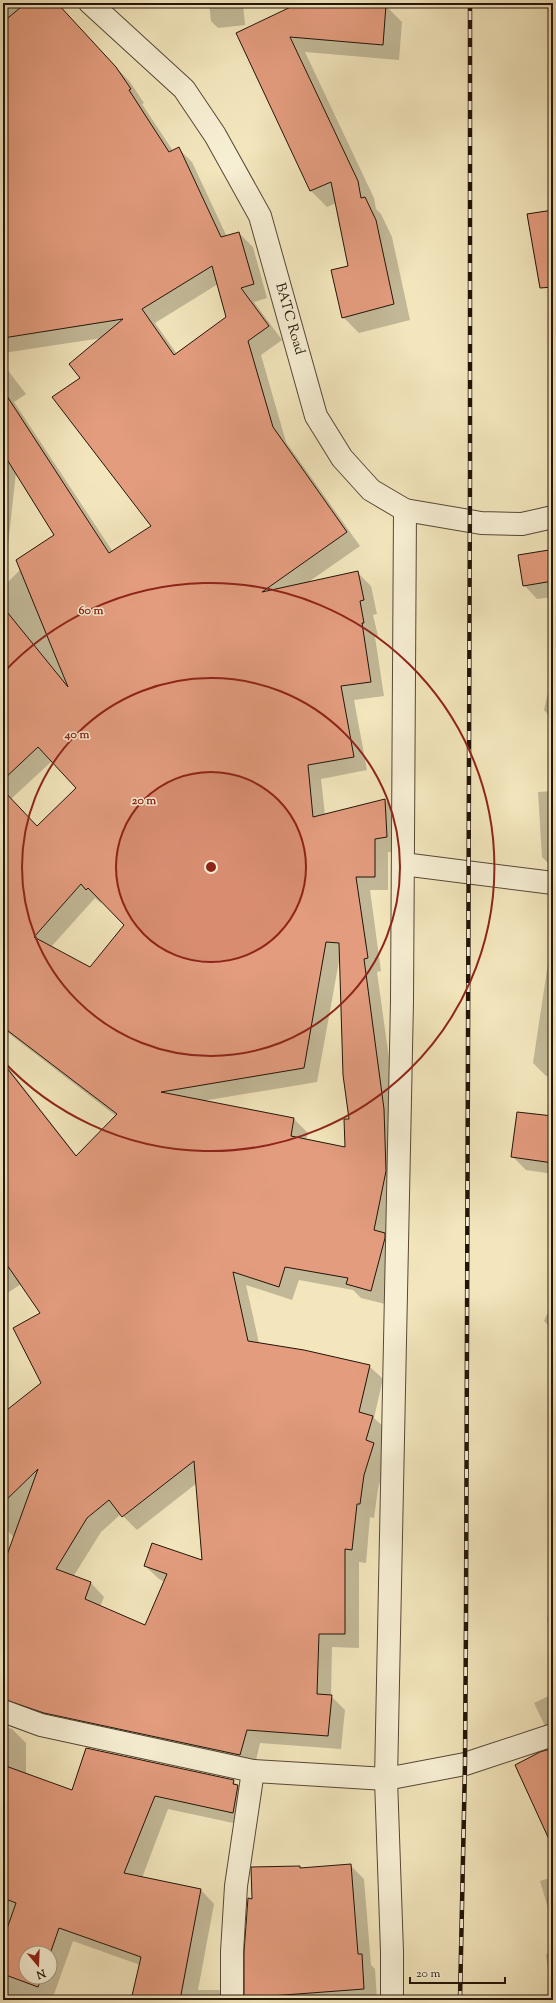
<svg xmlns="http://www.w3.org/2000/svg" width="556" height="2003" font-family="'Sorts Mill Goudy',serif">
  <rect width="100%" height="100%" fill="#f3e6bd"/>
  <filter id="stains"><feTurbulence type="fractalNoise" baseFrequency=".005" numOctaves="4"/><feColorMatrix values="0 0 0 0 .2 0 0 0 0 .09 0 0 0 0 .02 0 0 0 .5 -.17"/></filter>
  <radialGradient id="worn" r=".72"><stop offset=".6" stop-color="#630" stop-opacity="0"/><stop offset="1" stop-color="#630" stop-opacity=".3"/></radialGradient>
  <g fill="#0003" fill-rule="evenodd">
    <path d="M3,3H55L130,82L144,103L142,104L173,151L179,149L192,162L227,237L239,233L253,247L267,298L254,302L282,340L261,355L286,442L360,546L307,583L357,572L371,586L377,614L373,615L378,636L375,637L384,696L354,700L367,770L321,779L325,815L385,800L398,814L401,851L388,852V890H370L381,971L377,972L398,1123L385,1304L361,1298L353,1290L299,1280L292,1300L246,1285L259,1343L369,1366L383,1379L374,1418L387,1430L381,1451L387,1457L378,1489L374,1518L370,1517L366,1563L359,1562V1648L332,1647L331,1696L345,1710L341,1749L260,1743L254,1769L5,1721L4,1726L12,1729L26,1743V1774L73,1791L233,1781L247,1794V1826L168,1809L142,1878L201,1890L214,1904L198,1990H219L229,2000H132L140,1965L73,1941L52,2000H3V1548L34,1558L3,1526V1414L42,1383V1313L21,1284L3,1296V1061L77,1156L116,1116L3,1029V587L55,535L16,472L6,564L3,563V364L26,394L14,402L113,552L152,526L82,378L102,338L3,353ZM218,284L227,317L177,354L155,323ZM52,761L77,789L37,827L11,799ZM95,898L101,903L102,902L125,925L91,968L51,947ZM340,956L350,1120L346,1148L306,1140L308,1133L294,1119L202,1101L317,1082ZM197,1483L204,1562L145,1566L159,1579L165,1582L146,1627L100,1607L104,1597L91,1583L73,1577L101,1532L121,1514L137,1530ZM26,1953H50V1977H26Z"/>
    <path d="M209,3H243L245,25L218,28L211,21Z"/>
    <path d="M302,3H348L386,6L402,22L399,60L305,52L374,198L376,209L381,214L392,237L410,320L359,333L343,317L349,267L336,203L327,207L311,191L237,34Z"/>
    <path d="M553,551V597L537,599L524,585L519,556Z"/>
    <path d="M552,674H553V720L544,710Z"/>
    <path d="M553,791V868L542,857L538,792Z"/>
    <path d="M553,930V1077L546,1076L533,1063Z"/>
    <path d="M553,1117V1174L526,1170L512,1156Z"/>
    <path d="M553,1301V1330L544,1321Z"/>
    <path d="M553,1534V1658L547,1617H551Z"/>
    <path d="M553,1694V1733L544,1724L534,1703Z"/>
    <path d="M553,1854V1866L550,1855Z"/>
    <path d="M350,1865L364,1879L371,1965L375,1969L377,2000H245L246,1952L253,1901L300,1867L302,1869Z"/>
    <path d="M553,1877V1925L540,1881Z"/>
    <path d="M553,1953V1981L549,1978L546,1954Z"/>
  </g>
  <g fill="#e39c7e" stroke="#221409" fill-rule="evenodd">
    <path d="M26,3H57L116,67L131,89L129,90L169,152L179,147L221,237L239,232L254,284L241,288L269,326L248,341L273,427L347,532L262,592L358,571L364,600L360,601L364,623H362L371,682L341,686L354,757L308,765L313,817L385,799L387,837L375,839V877H356L368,958L364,959L384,1109L386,1171L374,1230L385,1233V1238L371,1291L346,1284L348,1278L285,1267L279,1287L233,1272L248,1341L304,1350L370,1365L359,1412L373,1416L366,1440L374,1443L364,1475L360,1504H357L352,1550L345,1549V1634H319L317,1694L332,1695L328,1736L247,1730L240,1755L44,1713L3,1699V1566L38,1469L3,1503V1413L41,1383L13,1328L40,1313L3,1259V1063L76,1156L117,1114L3,1027V790L37,826L76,788L38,747L3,780V607L68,687L16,560L54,535L3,453V390L109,553L151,526L52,397L80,378L69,364L123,319L3,338V22ZM212,266L226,317L174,355L142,309ZM81,884L86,890L88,888L124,925L90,967L34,937ZM326,942L339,943L343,1075L349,1119H344L345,1147L291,1136L294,1118L161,1092L304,1068ZM194,1461L202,1560L152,1543L144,1566L167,1574L145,1625L85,1599L91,1582L56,1569L87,1518L109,1500L122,1517Z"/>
    <path d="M299,3H360L386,5L383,45L290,37L358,181L361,198L365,197L376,220L394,304L342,318L331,270L348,266L331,182L310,191L236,33Z"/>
    <path d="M553,210V287L540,288L527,214Z"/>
    <path d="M549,550L553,581L523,586L518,555Z"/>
    <path d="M517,1112L553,1116V1163L511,1157Z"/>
    <path d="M86,1748L234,1780L233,1784L238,1785L233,1813L155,1796L124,1873L201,1889L180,2000H131L141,1957L59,1928L50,1954L26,1953V1977H42L38,1987L3,1974V1940L16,1903L3,1898V1765L72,1790Z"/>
    <path d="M553,1748V1848L515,1765L540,1752Z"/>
    <path d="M351,1864L358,1954H362L364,1989L244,1998V1952L248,1898L252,1899L251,1867L300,1866V1868Z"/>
  </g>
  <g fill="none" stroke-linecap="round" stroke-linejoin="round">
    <defs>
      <g id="minor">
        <path d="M403,864L553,883"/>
        <path d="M3,1711L41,1725L253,1771L386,1779L465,1764L553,1735"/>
        <path d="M232,2000V1952L236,1886L253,1771"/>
        <path d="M392,2000V1952L386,1779L402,1001L405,510"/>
      </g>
      <path id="tertiary" d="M90,3L184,89L215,135L260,216L316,416L342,458L371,490L405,510L481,523L522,524L553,517"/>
    </defs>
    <use href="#minor" stroke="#564836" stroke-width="24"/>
    <use href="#tertiary" stroke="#564836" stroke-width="24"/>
    <use href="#minor" stroke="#f7efd4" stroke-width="22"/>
    <use href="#tertiary" stroke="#f7efd4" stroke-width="22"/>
    <defs>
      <path id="rail" d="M460,2000L465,1764L466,1619L470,472V3"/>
    </defs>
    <use href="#rail" stroke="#221409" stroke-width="4.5"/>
    <use href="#rail" stroke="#f7efd4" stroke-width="3" stroke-dasharray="9" stroke-linecap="butt"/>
  </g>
  <circle cx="211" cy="867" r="95" fill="#8f2418" fill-opacity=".12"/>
  <g fill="none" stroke="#8f2418" stroke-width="2">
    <circle cx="211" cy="867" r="95"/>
    <circle cx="211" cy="867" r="189"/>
    <path d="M3 673A284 284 0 1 1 3 1061"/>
  </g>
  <g text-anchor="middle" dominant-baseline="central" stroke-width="3" stroke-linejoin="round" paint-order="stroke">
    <g font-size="14" fill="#221409" stroke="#f7efd4">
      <text transform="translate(289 319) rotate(74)">BATC Road</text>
    </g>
  </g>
  <circle cx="211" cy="867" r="6" fill="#8f2418" stroke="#f7efd4" stroke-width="2"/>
  <g font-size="12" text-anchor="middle" font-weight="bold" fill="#8f2418" stroke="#f7efd4" stroke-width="3" stroke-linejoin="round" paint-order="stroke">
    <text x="91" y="614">60 m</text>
    <text x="77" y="738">40 m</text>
    <text x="144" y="804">20 m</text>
  </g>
  <rect width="556" height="2003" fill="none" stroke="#f3e6bd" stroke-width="16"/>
  <rect x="4" y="4" width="548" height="1995" fill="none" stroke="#221409" stroke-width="2"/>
  <rect x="8" y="8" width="540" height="1987" fill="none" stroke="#221409"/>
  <g transform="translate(38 1965) rotate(161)"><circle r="19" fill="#f7efd4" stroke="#a29783"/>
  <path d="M0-3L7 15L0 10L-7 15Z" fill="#8f2418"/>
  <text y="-6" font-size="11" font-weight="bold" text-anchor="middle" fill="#221409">N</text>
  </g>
  <path d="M410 1977v6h95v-6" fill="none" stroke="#221409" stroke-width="2"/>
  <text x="416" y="1977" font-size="12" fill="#221409" stroke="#f7efd4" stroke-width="3" paint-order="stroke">20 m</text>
  <rect width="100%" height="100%" filter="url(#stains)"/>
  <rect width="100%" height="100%" fill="url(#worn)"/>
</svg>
